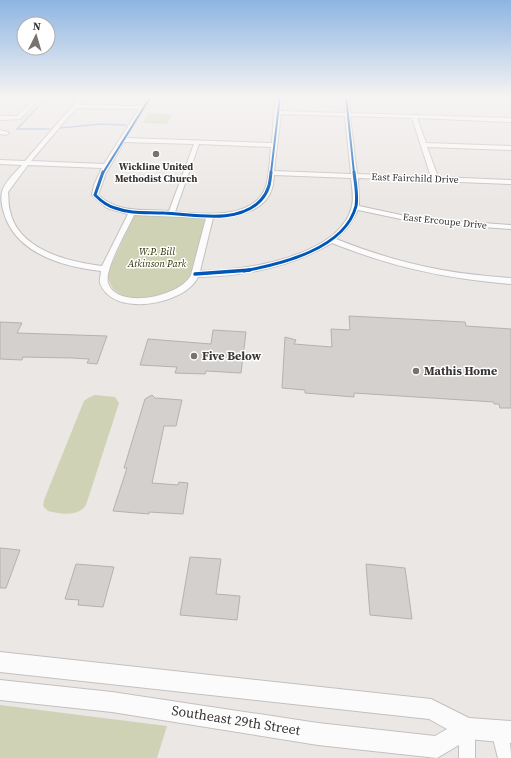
<svg xmlns="http://www.w3.org/2000/svg" width="511" height="758" font-family="'Source Serif 4',serif">
  <rect width="100%" height="100%" fill="#ebe7e5"/>
  <g fill="#cfd2b5">
    <path d="M148,113L172,114L167,124L143,123Z"/>
    <path d="M135,214L206,219C201,236 197,269 185,282C167,301 107,309 108,272Z"/>
    <path d="M95,395L115,397L119,403L86,505C78,517 60,514 48,511L43,506L44,500L84,401L88,398Z"/>
    <path d="M0,705L167,726L157,758H0Z"/>
  </g>
  <g fill="none" stroke-linecap="round" stroke-linejoin="round">
    <g stroke="#a4b7da" stroke-width="1.5">
      <path d="M48,96L17,129H49"/>
      <path d="M60,128L101,124L126,125"/>
    </g>
  </g>
  <g fill="#d3d0ce" stroke="#b4b2b0">
    <path d="M349,316L465,322L466,326L511,329V408H500L499,404H494V402L354,393V397L305,393V390L282,388L285,337L296,340L294,344L332,347L331,329L350,330Z"/>
    <path d="M0,322L22,323L17,333L107,336L97,364L87,363L89,359L72,358L23,357L22,360L0,359Z"/>
    <path d="M213,330L246,332L241,373L206,371L205,374L175,373L177,367L140,365L148,339L211,344Z"/>
    <path d="M152,395L155,398L182,400L176,426H164L152,483L178,485L179,482L188,483L183,514L149,512V514L113,511L127,468H124L145,399Z"/>
    <path d="M0,548L20,550L6,588H0Z"/>
    <path d="M190,557L221,559L216,594L240,596L237,620L180,615Z"/>
    <path d="M76,564L114,567L103,607L78,605L79,600L65,599Z"/>
    <path d="M366,564L405,568L412,619L370,615Z"/>
  </g>
  <g fill="none" stroke-linecap="round" stroke-linejoin="round">
    <defs>
      <g id="minor">
        <path d="M38,96H42L20,119L0,120V116H17Z"/>
        <path d="M81,96H85L79,105L142,106L149,96H153L126,138L272,143L274,112L278,96H282L281,111L345,113L344,96H348L350,113L511,118V122L417,118L426,143L511,146V150L427,147L438,177L511,180V184L358,178L359,206L415,218L511,225V229L415,222L358,210L348,227L336,239C396,263 447,274 511,278V284C447,279 392,267 332,243C291,267 246,276 198,277C185,305 112,318 100,283C99,280 101,275 101,271C65,267 21,255 6,219C3,211 0,200 2,192C4,182 16,172 22,165L0,164V160L25,161ZM76,108L139,109L104,164L31,161ZM281,114L345,116L351,174L274,171ZM350,116L412,118L431,177L357,174ZM124,142L194,144L169,211C143,209 119,214 98,195L106,173ZM199,144L271,147C270,157 269,181 265,189C252,220 202,214 175,212ZM28,165L102,168L94,185L92,195L107,208L128,214L102,266C69,262 18,250 10,211C8,205 9,198 8,192ZM274,175L351,178C352,187 354,197 352,206C340,257 244,271 200,271L213,218C234,217 266,212 272,188C274,184 273,179 274,175ZM134,215L206,218L191,275C180,297 117,310 108,283C104,269 128,229 134,215Z"/>
        <path d="M490,96H511V97H492Z"/>
        <path d="M0,130L8,132L9,133L6,135L0,134Z"/>
        <path d="M467,720L473,722L475,728V758H459V728L461,722Z"/>
        <path d="M499,723L505,725C509,736 511,746 511,758H498L491,731L493,725Z"/>
      </g>
      <path id="major" d="M0,652L431,699L469,718L511,721V743L469,739L437,758L318,745L112,712L0,700V680L112,692L318,723L435,736L447,729L429,719L0,672Z"/>
    </defs>
    <use href="#minor" stroke="#c3c0bf" stroke-width="2"/>
    <use href="#major" stroke="#c3c0bf" stroke-width="2"/>
    <use href="#minor" fill="#fcfbfb" fill-rule="evenodd"/>
    <use href="#major" fill="#fcfbfb" fill-rule="evenodd"/>
    <defs>
      <g id="cycleway-far2">
        <path d="M346,96L354,173"/>
        <path d="M103,173L151,96"/>
        <path d="M271,173L280,96"/>
      </g>
      <g id="cycleway-far1">
        <path d="M103,172L95,195C101,201 107,206 115,208C131,214 147,212 164,213C193,214 238,225 261,200C269,191 270,183 271,172"/>
        <path d="M244,271C281,264 345,249 356,206C358,195 355,182 354,172"/>
      </g>
      <path id="cycleway" d="M195,274L250,270"/>
    </defs>
    <use href="#cycleway-far2" stroke="#fff" stroke-width="3.5"/>
    <use href="#cycleway-far1" stroke="#fff" stroke-width="5"/>
    <use href="#cycleway" stroke="#fff" stroke-width="6"/>
    <use href="#cycleway-far2" stroke="#0057b8" stroke-width="2"/>
    <use href="#cycleway-far1" stroke="#0057b8" stroke-width="3"/>
    <use href="#cycleway" stroke="#0057b8" stroke-width="3.5"/>
  </g>
  <linearGradient id="sky" x2="0" y2="1"><stop stop-color="#8db5e2"/><stop offset="0.48" stop-color="#f6f4f3"/><stop offset="1" stop-color="#f6f4f3" stop-opacity="0"/></linearGradient>
  <rect width="511" height="202" fill="url(#sky)"/>
  <g fill="#767371" stroke="#fff" stroke-width="1.5">
    <circle cx="156" cy="154" r="4"/>
    <circle cx="194" cy="356" r="4"/>
    <circle cx="416" cy="371" r="4"/>
  </g>
  <g text-anchor="middle" dominant-baseline="central" stroke-width="3" stroke-linejoin="round" paint-order="stroke">
    <g font-size="10" font-weight="bold" fill="#373432" stroke="#fff">
      <text x="156" y="166">Wickline United<tspan x="156" dy="12">Methodist Church</tspan></text>
    </g>
    <g font-size="10" fill="#373432" stroke="#fff">
      <text transform="translate(415 178) rotate(2)">East Fairchild Drive</text>
      <text transform="translate(445 221) rotate(6)">East Ercoupe Drive</text>
    </g>
    <g font-size="10" font-style="italic" fill="#2d3200" stroke="#fff">
      <text x="157" y="251">W.P. Bill<tspan x="157" dy="12">Atkinson Park</tspan></text>
    </g>
    <g font-size="12" font-weight="bold" fill="#373432" stroke="#fff" text-anchor="start">
      <text x="202" y="356">Five Below</text>
      <text x="424" y="371">Mathis Home</text>
    </g>
    <g font-size="14" fill="#373432" stroke="#fff">
      <text transform="translate(236 720) rotate(9)">Southeast 29th Street</text>
    </g>
  </g>
  <g transform="translate(36 36) rotate(5)"><circle r="19" fill="#ffffff" stroke="#afaead"/>
  <path d="M0-3L7 15L0 10L-7 15Z" fill="#767371"/>
  <text y="-6" font-size="11" font-weight="bold" text-anchor="middle" fill="#373432">N</text>
  </g>
</svg>
